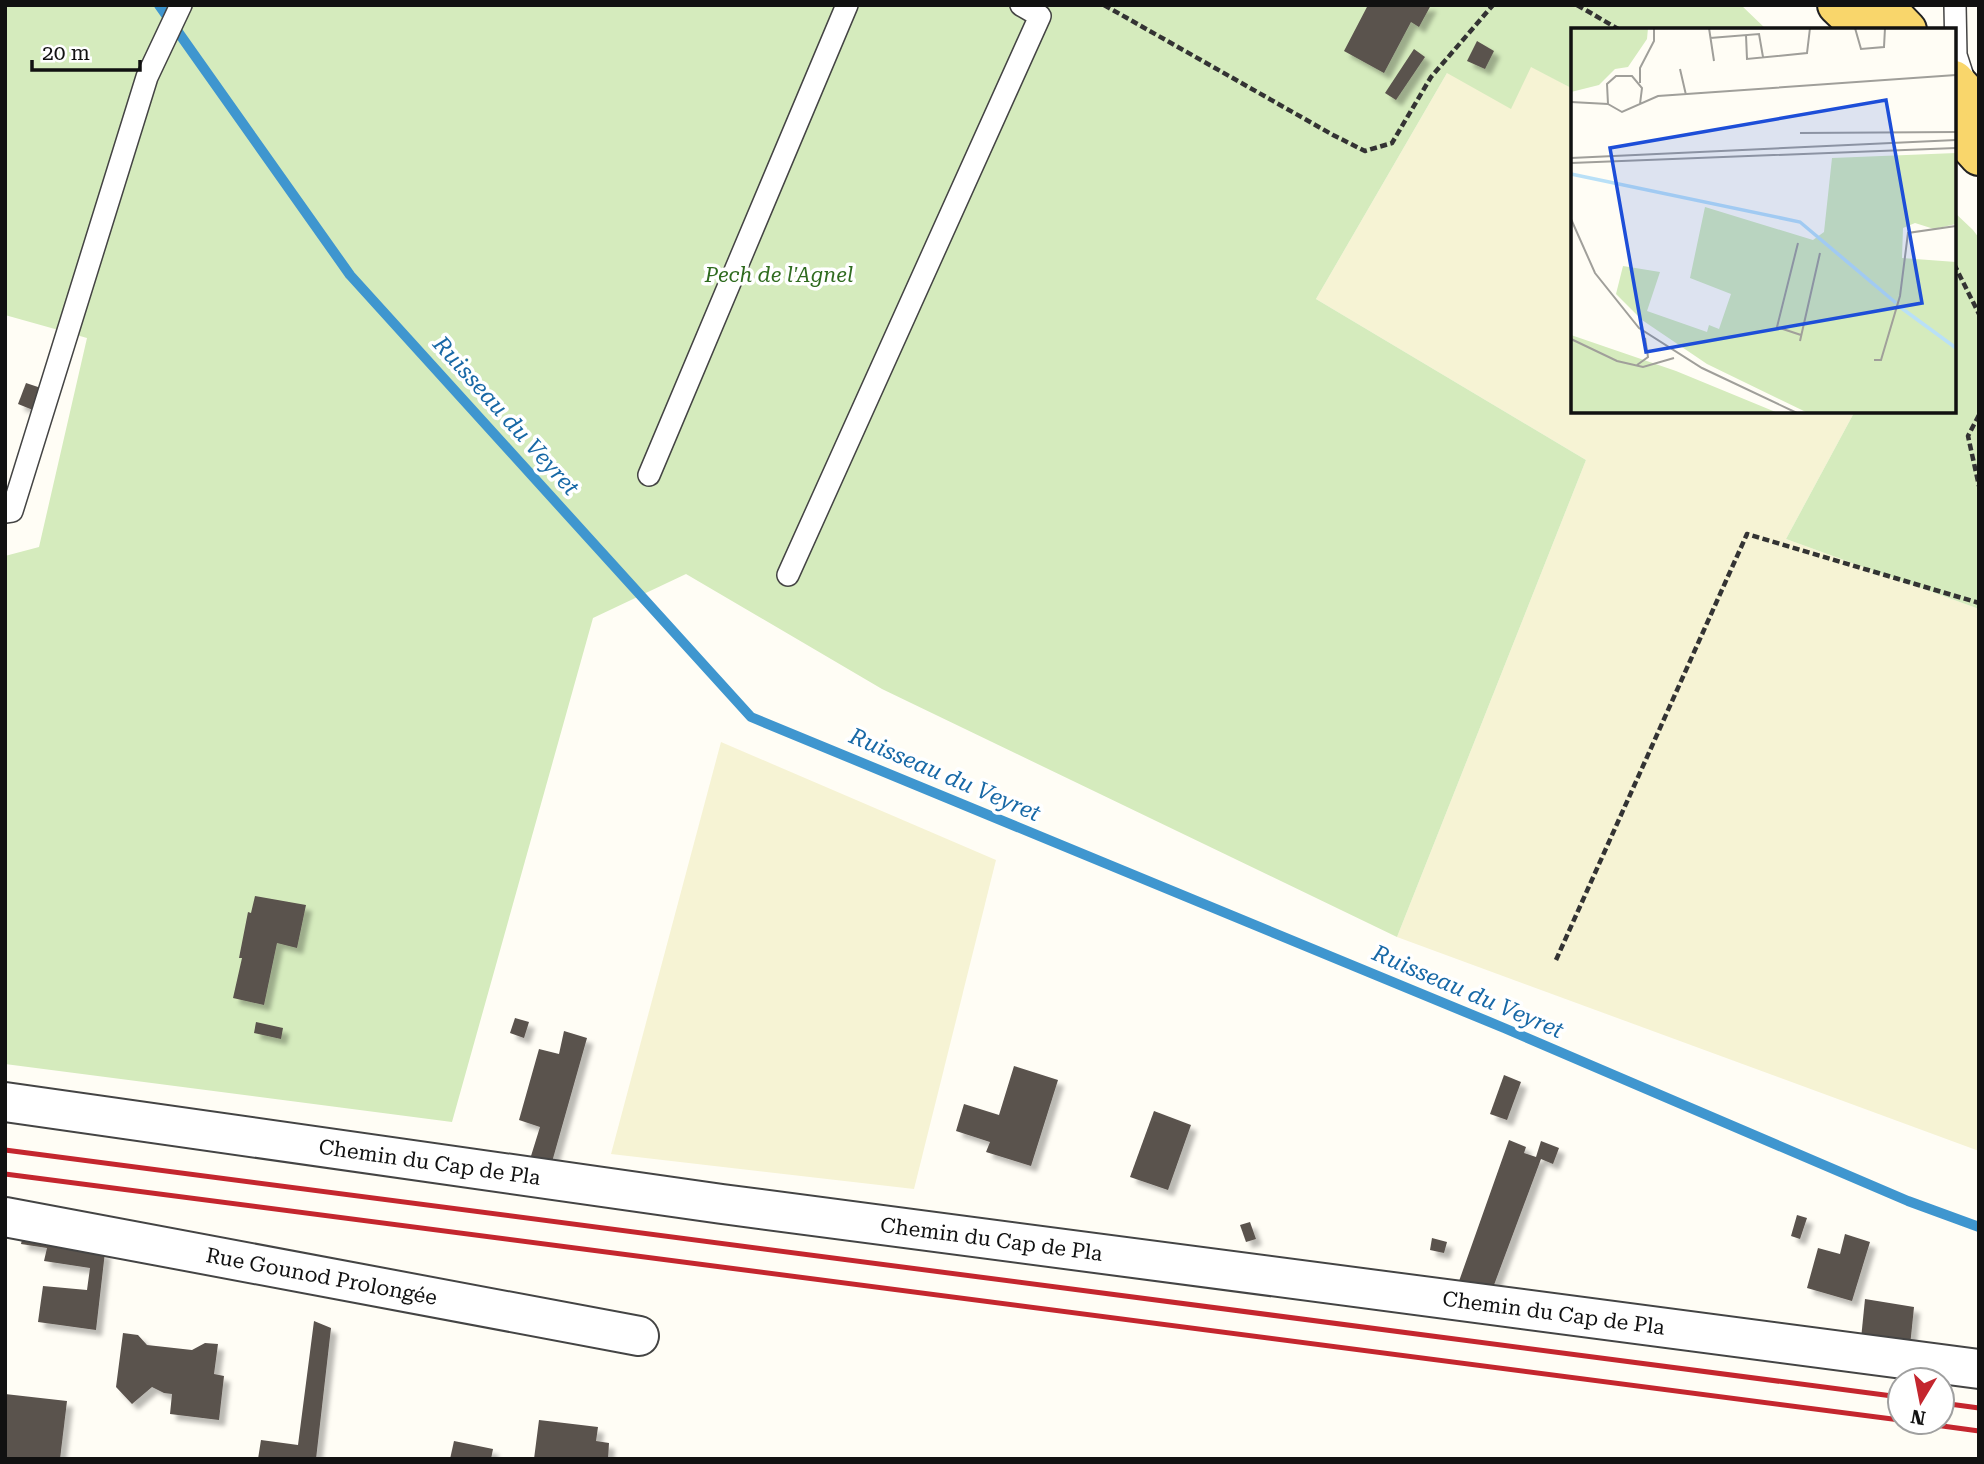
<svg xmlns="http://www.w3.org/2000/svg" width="1984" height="1464" font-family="'Roboto Serif',serif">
  <defs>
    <filter id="shadow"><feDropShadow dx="6" dy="6" stdDeviation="2" flood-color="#0004"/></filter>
  </defs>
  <rect width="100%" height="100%" fill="#fffdf5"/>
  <g fill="#f6f3d4">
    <path d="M1531,66L1573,89V411H1855L1786,539L1979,609V1151L1397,937L1586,460L1316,299L1447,73Z"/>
    <path d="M721,742L996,860L914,1189L611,1154Z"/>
  </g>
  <g fill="#d5ebbd">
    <path d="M5,5H1741L1767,30H1573V89L1531,67L1511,109L1447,73L1316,299L1586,460L1397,937L882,689L686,574L593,618L452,1122L5,1064V556L39,547L87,338L5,315Z"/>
    <path d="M1954,212L1973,230L1979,238V609L1786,539L1855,411H1954Z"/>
  </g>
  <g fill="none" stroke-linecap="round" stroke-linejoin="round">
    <path stroke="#3f96cf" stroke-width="10" d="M159,5L350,275L751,717L1504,1028L1908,1201L1979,1227"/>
  </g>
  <g fill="#5a524d" filter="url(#shadow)">
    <path d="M1368,5H1431L1419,27L1411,22L1384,73L1344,51Z"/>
    <path d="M1477,41L1494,51L1485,69L1467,61Z"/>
    <path d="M1414,49L1425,57L1396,100L1385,93Z"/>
    <path d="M26,383L41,388L33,410L18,404Z"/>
    <path d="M255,896L306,905L297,948L277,943L264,1005L233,998L242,958H239L248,912L251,913Z"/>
    <path d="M515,1018L529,1022L524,1038L510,1033Z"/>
    <path d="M256,1022L283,1028L281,1039L254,1033Z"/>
    <path d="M564,1031L587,1038L552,1162L531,1156L540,1127L519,1120L539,1049L559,1054Z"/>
    <path d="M1014,1066L1058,1080L1031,1166L986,1152L990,1142L956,1131L964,1104L999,1115Z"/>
    <path d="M1504,1075L1521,1082L1507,1120L1490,1114Z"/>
    <path d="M1154,1111L1191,1125L1168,1190L1130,1177Z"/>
    <path d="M1509,1140L1526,1147L1524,1153L1536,1157L1541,1141L1559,1148L1553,1164L1541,1159L1491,1293L1458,1284Z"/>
    <path d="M1797,1215L1807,1218L1800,1239L1791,1236Z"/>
    <path d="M1250,1222L1256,1239L1246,1242L1240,1225Z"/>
    <path d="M1845,1234L1870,1242L1852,1301L1807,1288L1818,1248L1840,1254Z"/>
    <path d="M23,1235L105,1252L96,1330L38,1322L43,1286L87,1290L90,1268L44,1261L47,1248L21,1244Z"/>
    <path d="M1432,1238L1447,1242L1444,1253L1430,1250Z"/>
    <path d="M1865,1299L1914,1307L1910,1346L1861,1339Z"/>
    <path d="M314,1321L331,1328L316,1459H258L261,1440L298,1445Z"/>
    <path d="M123,1333L138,1335L147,1345L192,1350L205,1343L218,1344L214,1374L224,1376L219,1420L170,1414L172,1394L164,1393L152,1387L132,1404L116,1387Z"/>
    <path d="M5,1394L67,1401L60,1459H5Z"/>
    <path d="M539,1420L598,1427L596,1441L609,1443L608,1459H534Z"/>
    <path d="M454,1441L493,1449L491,1459H450Z"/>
  </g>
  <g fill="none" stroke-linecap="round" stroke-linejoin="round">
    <defs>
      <g id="service">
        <path d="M1955,5L1956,55L1967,89"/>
        <path d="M649,475L847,5"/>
        <path d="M5,512L12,511L147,77L181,5"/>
        <path d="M788,575L1040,16L1021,5"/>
      </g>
      <g id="minor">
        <path id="s1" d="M5,1102L722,1204L1979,1369"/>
        <path id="s2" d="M5,1217L639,1336"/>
      </g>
      <g id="primary">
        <path d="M1837,5L1863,30"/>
        <path d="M1883,5L1907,30"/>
        <path d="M1954,80L1979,107"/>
        <path d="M1954,128L1979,156"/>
      </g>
    </defs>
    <use href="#service" stroke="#444" stroke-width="24"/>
    <use href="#minor" stroke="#444" stroke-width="42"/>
    <use href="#primary" stroke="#222" stroke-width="42"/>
    <g stroke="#333" stroke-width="4.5" stroke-dasharray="7 3.5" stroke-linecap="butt">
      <path d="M1104,5L1333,135L1365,151L1392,143L1431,77L1493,5"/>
      <path d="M1577,5L1620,30"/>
      <path d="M1954,264L1979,314"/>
      <path d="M1979,415L1968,436L1979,486"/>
      <path d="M1556,960L1747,534L1979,603"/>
    </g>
    <use href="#service" stroke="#fff" stroke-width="21"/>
    <use href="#minor" stroke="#fff" stroke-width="38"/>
    <use href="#primary" stroke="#f9d66b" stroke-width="38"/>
    <g stroke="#c4262e" stroke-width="5">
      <path d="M5,1150L1900,1397"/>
      <path d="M5,1174L1900,1420"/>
      <path d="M1942,1403L1979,1408"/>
      <path d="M1913,1422L1979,1431"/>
    </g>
  </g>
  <g text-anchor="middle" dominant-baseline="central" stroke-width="7" stroke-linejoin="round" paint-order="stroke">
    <g font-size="21" font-style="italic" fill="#2f6b1f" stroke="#fff">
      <text x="779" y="275">Pech de l'Agnel</text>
    </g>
    <g font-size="21" fill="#111" stroke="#fff">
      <text stroke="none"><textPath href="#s1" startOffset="429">Chemin du Cap de Pla</textPath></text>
      <text stroke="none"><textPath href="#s1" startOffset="996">Chemin du Cap de Pla</textPath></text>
      <text stroke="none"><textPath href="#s2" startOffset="322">Rue Gounod Prolongée</textPath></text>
      <text stroke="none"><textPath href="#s1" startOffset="1563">Chemin du Cap de Pla</textPath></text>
    </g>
    <g font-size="23" font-style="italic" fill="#1768a6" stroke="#fff">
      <text transform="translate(506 416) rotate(48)">Ruisseau du Veyret</text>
      <text transform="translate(945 775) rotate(23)">Ruisseau du Veyret</text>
      <text transform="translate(1468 992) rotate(23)">Ruisseau du Veyret</text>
    </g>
  </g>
  <g transform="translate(1571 28)">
    <rect width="385" height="385" fill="#fffdf5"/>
    <path d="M0,0H77L76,11L57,39L44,41L28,57L0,64ZM385,125V196L363,201L344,195L332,200L331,230L385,234V385H237L136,336L71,292L45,266L52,238L89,244L76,283L136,304L138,297L148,301L160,266L119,250L134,179L242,212L253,204L261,130ZM0,307L105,343L207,385H0Z" fill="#d5ebbd"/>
    <path fill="none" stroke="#b9e0f7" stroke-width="3.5" d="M0,146L229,194L325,275M329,279L385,320"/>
    <path fill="none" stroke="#a09f9a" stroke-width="2" d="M138,0L143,33M284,0L290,21L313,19L314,0M175,7L176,31L236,25L239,0M139,10L188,6L192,29M109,41L115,67M69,55V40L83,13V0M0,74L37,76M69,76L71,60L61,48H45L36,56L37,76L51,84L87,68L385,47M229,105L385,104M0,130L385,112M0,135L385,120M0,191L24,245L68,300L131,340L226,385M227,215L206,299L230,307M0,311L46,333L72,339L103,330M229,313L249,225M303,332H310L329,268L337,205L385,198M66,337L77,329L74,310"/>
    <path fill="#1d4ed8" fill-opacity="0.15" stroke="#1d4ed8" stroke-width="3.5" d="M315,72L351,275L75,324L39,120Z"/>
    <rect width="385" height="385" fill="none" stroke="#111" stroke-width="3.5"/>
  </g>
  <rect width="1984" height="1464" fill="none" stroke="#111111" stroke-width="14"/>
  <g transform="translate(1921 1401) rotate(190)"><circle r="33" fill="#ffffff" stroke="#a0a0a0" stroke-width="2"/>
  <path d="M0-5L12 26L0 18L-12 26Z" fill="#c4262e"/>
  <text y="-10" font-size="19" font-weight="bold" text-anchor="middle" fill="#111111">N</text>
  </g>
  <path d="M32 60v10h108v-10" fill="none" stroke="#111111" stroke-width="3.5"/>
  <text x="42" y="60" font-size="21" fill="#111111" stroke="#ffffff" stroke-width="5" paint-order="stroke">20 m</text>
</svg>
